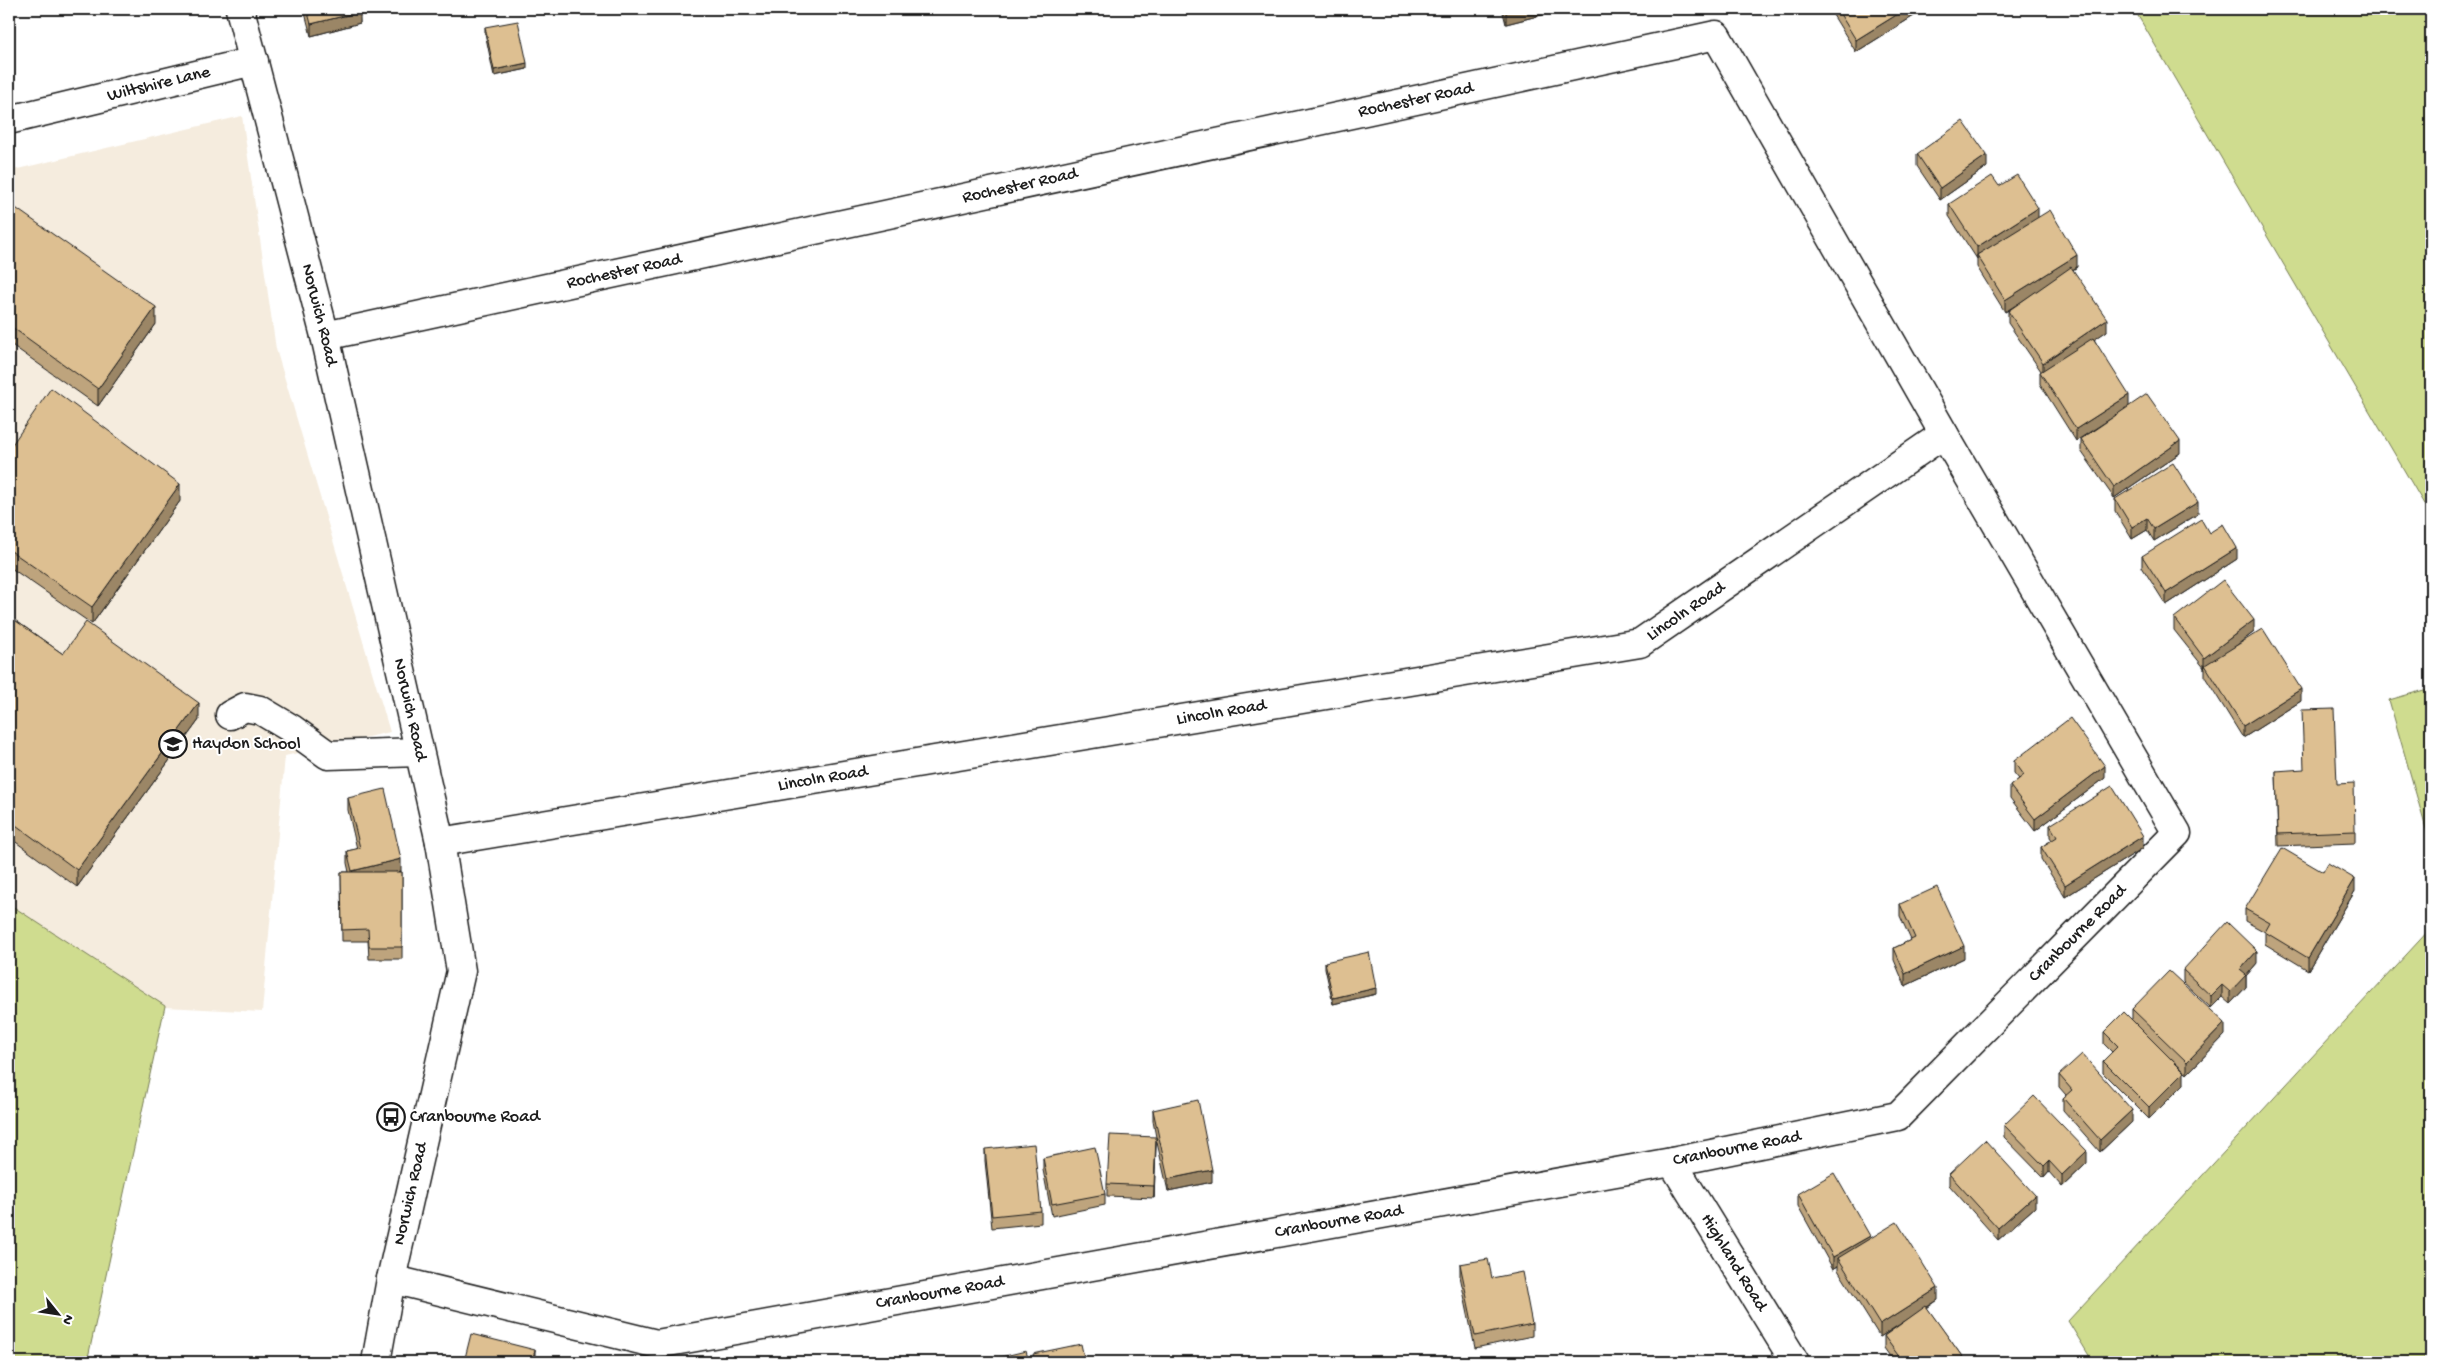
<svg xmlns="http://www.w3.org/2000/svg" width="2440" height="1371" font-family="'Gochi Hand',sans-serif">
  <rect width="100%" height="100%" fill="#fff"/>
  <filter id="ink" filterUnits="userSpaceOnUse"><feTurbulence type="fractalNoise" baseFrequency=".02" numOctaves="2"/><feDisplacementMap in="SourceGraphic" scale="10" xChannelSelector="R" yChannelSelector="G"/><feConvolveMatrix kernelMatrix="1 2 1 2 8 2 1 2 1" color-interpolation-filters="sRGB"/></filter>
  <g filter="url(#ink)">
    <path fill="#f5ecde" d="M242,116L276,349L390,732L285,756L262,1012L165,1007L87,1362H9V171Z"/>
    <g fill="#cfdc8f" stroke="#767c56">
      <path d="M2134,9H2431V516Z"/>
      <path d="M2431,688V846L2389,700Z"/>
      <path d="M9,904L165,1006L87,1362H9Z"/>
      <path d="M2431,928V1362H2093L2068,1321Z"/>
    </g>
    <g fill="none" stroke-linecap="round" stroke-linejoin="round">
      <defs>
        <g id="minor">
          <path id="s1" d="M240,9L325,336L440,842L461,971L391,1279L376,1362"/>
          <path id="s2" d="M9,120L254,61"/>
          <path id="s3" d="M325,336L1716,35L1944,434L2177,833L1898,1116L1672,1162L657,1344L391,1279"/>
          <path d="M230,715L245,707L260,710L292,729L328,755L419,752"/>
          <path id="s4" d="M440,842L1640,643L1944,434"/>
          <path id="s5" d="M1672,1162L1795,1362"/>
        </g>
      </defs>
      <use href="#minor" stroke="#1c1c1c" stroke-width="31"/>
      <use href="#minor" stroke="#fff" stroke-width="28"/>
    </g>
    <g fill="#bea47d" stroke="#1c1c1c">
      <path d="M304,9H359L360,23L311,36Z"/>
      <path d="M1502,9H1561V10L1506,24Z"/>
      <path d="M1833,9H1925L1856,52L1833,15Z"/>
      <path d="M485,27L527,69L494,76L485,33Z"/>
      <path d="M1917,154L1987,167L1940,200L1917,166Z"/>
      <path d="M1999,186L2038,217L2077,267L2073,270L2107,331L2094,339L2129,406L2180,453L2114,498L2081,451V439L2116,415L2076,441L2040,384V372L2041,371L2008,323V311L2023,301L2005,312L1977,267V259L1949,216V204Z"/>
      <path d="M9,207L156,324L98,406L9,343Z"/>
      <path d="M9,449L180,501L92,624L11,568L9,571Z"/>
      <path d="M2115,499L2198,514L2154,541L2147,530L2132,539L2115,511Z"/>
      <path d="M2209,533L2237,559L2166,605L2142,567V556Z"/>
      <path d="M9,616L63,654L199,720L77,887L9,837Z"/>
      <path d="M2174,618L2254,632L2237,645L2301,701L2243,738L2205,677V669L2174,630Z"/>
      <path d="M2014,761L2105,778L2035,831L2010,798V786L2019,779L2014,773Z"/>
      <path d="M2276,771L2337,784L2355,831V843L2278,846Z"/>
      <path d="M348,798L401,871L398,872H402V959H369L368,941H342L341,872H349L347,863V851L357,849L348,810Z"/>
      <path d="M2050,825L2143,848L2065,897L2041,859V847L2052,840L2050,837Z"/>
      <path d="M2355,891L2308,970L2265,944V932L2245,921V909Z"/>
      <path d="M1900,904L1964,958L1905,986L1894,960V948L1911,940L1900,916Z"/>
      <path d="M1325,962L1376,994L1333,1004L1325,968Z"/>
      <path d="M2257,963L2246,976V987L2230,1004L2222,997L2211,1008L2183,982V970Z"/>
      <path d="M2132,1009L2225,1035L2187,1074L2170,1058L2184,1084L2149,1119L2103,1073V1061L2112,1052L2104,1044V1032L2132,1019Z"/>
      <path d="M2059,1075L2132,1122L2100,1152L2063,1110V1098L2066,1095L2059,1087Z"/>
      <path d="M1153,1110L1212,1182L1168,1191L1156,1138L1154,1198L1107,1196V1184L1156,1137L1153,1121Z"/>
      <path d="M2004,1125L2087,1163L2062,1187L2049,1172L2044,1178L2004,1137Z"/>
      <path d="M985,1149L1041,1211V1223L992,1228L985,1161Z"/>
      <path d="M1043,1158L1105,1194V1205L1052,1216L1043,1170Z"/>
      <path d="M1949,1174L2035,1207L1998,1240L1949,1185Z"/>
      <path d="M1798,1194L1870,1239L1938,1300L1927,1308L1966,1362H1894L1884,1348V1336L1905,1321L1880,1337L1838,1270V1266L1833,1269L1798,1206Z"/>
      <path d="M1460,1264L1492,1278L1532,1324V1336L1475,1348L1460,1276Z"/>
    </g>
    <g fill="#9b8666" stroke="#1c1c1c">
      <path d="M1520,9H1561V10L1506,24V12Z"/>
      <path d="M1906,9H1925L1856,52V40Z"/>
      <path d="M360,12V23L311,36V24Z"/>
      <path d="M527,63V69L494,76V70Z"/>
      <path d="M1987,155V167L1940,200V188Z"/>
      <path d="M2038,208V220L1977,255V259V247Z"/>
      <path d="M2077,255V267L2005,312V300Z"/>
      <path d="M156,307V324L98,406V389Z"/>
      <path d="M2107,319V331L2043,375V363Z"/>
      <path d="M2129,395V407L2076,441V429Z"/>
      <path d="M2180,441V453L2114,498V487Z"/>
      <path d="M180,484V501L92,624V607Z"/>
      <path d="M2198,502V514L2154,541V529Z"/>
      <path d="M2147,518V530L2132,539V527Z"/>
      <path d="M2237,548V559L2166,605V593Z"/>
      <path d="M11,551V568L9,571V554Z"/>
      <path d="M2254,620V632L2207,668L2205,665L2204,670V658Z"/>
      <path d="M2301,689V701L2243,738V726Z"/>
      <path d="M199,703V720L77,887V870Z"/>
      <path d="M2105,766V778L2035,831V819Z"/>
      <path d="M2143,836V848L2065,897V885Z"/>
      <path d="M401,859V871L352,883V871Z"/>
      <path d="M2355,879V891L2308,970V958Z"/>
      <path d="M1964,946V958L1905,986V974Z"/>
      <path d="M2257,951V963L2246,976V987L2230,1004V992L2240,970Z"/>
      <path d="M2222,985V997L2211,1008V996Z"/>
      <path d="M1376,988V994L1333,1004V998Z"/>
      <path d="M2225,1023V1035L2187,1074V1062Z"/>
      <path d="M2184,1072V1084L2149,1119V1107Z"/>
      <path d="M2132,1110V1122L2100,1152V1140Z"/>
      <path d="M1156,1137V1149L1154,1198V1186Z"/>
      <path d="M2087,1151V1163L2062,1187V1175Z"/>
      <path d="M2049,1161V1172L2044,1178V1166Z"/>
      <path d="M1212,1170V1182L1168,1191V1179Z"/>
      <path d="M2035,1195V1207L1998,1240V1228Z"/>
      <path d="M1870,1236V1248L1838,1258V1266L1833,1269V1257Z"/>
      <path d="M1938,1288V1300L1880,1337V1325Z"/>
      <path d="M535,1350V1362H532Z"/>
    </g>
    <g fill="#ddbf91" stroke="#1c1c1c">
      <path d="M307,9H359L360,12L311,24Z"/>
      <path d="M1505,9H1520L1506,12Z"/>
      <path d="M1837,9H1906L1856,40Z"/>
      <path d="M518,21L527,63L494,70L485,27Z"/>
      <path d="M1963,121L1987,155L1940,188L1917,154Z"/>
      <path d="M2017,175L2038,208L1977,247L1949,204L1992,176L1999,186Z"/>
      <path d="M10,204L156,307L98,389L9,325V207Z"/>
      <path d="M2050,210L2077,255L2005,300L1977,255Z"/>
      <path d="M2071,267L2107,319L2043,363L2008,311Z"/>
      <path d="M2093,338L2129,395L2076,429L2040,372Z"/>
      <path d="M51,388L180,484L92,607L11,551L9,554V449Z"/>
      <path d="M2147,394L2180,441L2114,487L2081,439Z"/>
      <path d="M2173,463L2198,502L2154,529L2147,518L2132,527L2115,499Z"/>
      <path d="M2201,519L2209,533L2223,524L2237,548L2166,593L2142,556Z"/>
      <path d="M2223,580L2254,620L2204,658L2174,618Z"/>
      <path d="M9,616L63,654L86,622L199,703L77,870L9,820Z"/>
      <path d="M2263,629L2301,689L2243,726L2205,665Z"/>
      <path d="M2334,709L2337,784L2354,783L2355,831L2278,834L2276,771L2304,769L2302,710Z"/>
      <path d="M2070,718L2105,766L2035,819L2010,786L2024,775L2014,761Z"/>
      <path d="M2112,786L2143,836L2065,885L2041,847L2057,837L2050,825Z"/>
      <path d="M385,789L401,859L352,871L347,851L360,848L348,798Z"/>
      <path d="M2282,848L2323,872L2328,863L2355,879L2308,958L2265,932L2270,923L2245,909Z"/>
      <path d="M341,872H402V947H369L368,929L342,930Z"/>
      <path d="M1937,887L1964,946L1905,974L1894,948L1915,938L1900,904Z"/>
      <path d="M2227,922L2257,951L2240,970L2246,975L2230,992L2222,985L2211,996L2183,970Z"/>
      <path d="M1369,952L1376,988L1333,998L1325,962Z"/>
      <path d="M2169,971L2225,1023L2187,1062L2132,1009Z"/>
      <path d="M2124,1012L2184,1072L2149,1107L2103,1061L2118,1046L2104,1032Z"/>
      <path d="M2082,1054L2132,1110L2100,1140L2063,1098L2072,1090L2059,1075Z"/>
      <path d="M2034,1096L2087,1151L2062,1175L2049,1161L2044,1166L2004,1125Z"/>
      <path d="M1198,1100L1212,1170L1168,1179L1153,1110Z"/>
      <path d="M1110,1135L1156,1137L1154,1186L1107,1184Z"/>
      <path d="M1985,1140L2035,1195L1998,1228L1949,1174Z"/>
      <path d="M1034,1144L1041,1211L992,1216L985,1149Z"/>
      <path d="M1095,1147L1105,1194L1052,1204L1043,1158Z"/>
      <path d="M1834,1173L1870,1236L1833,1257L1798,1194Z"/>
      <path d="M1897,1222L1938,1288L1880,1325L1838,1258Z"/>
      <path d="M1488,1259L1492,1278L1522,1272L1532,1324L1475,1336L1460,1264Z"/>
      <path d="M1926,1306L1966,1362H1903L1884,1336Z"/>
      <path d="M471,1334L535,1350L532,1362H464Z"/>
      <path d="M1081,1344L1085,1362H1035L1033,1354Z"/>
      <path d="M1026,1351L1029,1362H984V1361Z"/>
    </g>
  </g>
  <defs>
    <symbol id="school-ring" viewBox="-11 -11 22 22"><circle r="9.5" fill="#fff" stroke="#1c1c1c" stroke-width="1.5"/><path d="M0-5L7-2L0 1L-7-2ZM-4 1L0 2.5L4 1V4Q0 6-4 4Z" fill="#1c1c1c"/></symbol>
    <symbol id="bus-ring" viewBox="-11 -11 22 22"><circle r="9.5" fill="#fff" stroke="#1c1c1c" stroke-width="1.5"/><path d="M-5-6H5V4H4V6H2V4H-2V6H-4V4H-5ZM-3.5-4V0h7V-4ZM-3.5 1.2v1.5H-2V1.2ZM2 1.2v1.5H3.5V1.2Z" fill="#1c1c1c"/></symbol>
  </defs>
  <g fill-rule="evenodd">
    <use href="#school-ring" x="157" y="728" width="32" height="32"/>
    <use href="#bus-ring" x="375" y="1101" width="32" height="32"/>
  </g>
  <g text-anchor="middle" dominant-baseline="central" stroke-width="4" stroke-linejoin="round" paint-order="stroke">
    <g font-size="18" fill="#1c1c1c" stroke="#fff">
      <text stroke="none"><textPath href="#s2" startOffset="154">Wiltshire Lane</textPath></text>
      <text stroke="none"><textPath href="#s3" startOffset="1116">Rochester Road</textPath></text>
      <text stroke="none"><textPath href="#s3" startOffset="711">Rochester Road</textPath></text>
      <text stroke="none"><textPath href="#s3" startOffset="306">Rochester Road</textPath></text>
      <text stroke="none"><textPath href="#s1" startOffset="316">Norwich Road</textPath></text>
      <text stroke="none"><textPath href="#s4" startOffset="1272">Lincoln Road</textPath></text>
      <text stroke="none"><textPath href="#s1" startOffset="721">Norwich Road</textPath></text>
      <text stroke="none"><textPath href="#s4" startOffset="792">Lincoln Road</textPath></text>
      <text stroke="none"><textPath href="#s4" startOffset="388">Lincoln Road</textPath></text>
      <text transform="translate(2078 934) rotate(-45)">Cranbourne Road</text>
      <text transform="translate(1737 1149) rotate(-11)">Cranbourne Road</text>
      <text transform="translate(411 1194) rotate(-77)">Norwich Road</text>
      <text transform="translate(1339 1222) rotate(-10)">Cranbourne Road</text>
      <text stroke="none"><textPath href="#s5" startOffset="118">Highland Road</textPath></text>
      <text transform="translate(940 1293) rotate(-10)">Cranbourne Road</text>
    </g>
    <g font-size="18" fill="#1c1c1c" stroke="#fff" text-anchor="start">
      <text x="192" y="744">Haydon School</text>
      <text x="410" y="1117">Cranbourne Road</text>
    </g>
  </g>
  <rect width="2440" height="1371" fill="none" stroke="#fff" stroke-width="30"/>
  <rect x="15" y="15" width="2410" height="1341" fill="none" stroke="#1c1c1c" stroke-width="2" filter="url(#ink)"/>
  <g transform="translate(58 1314) rotate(120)" stroke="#ffffff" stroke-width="4" paint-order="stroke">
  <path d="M0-4L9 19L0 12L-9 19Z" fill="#1c1c1c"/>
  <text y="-8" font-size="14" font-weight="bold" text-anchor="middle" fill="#1c1c1c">N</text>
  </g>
</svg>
